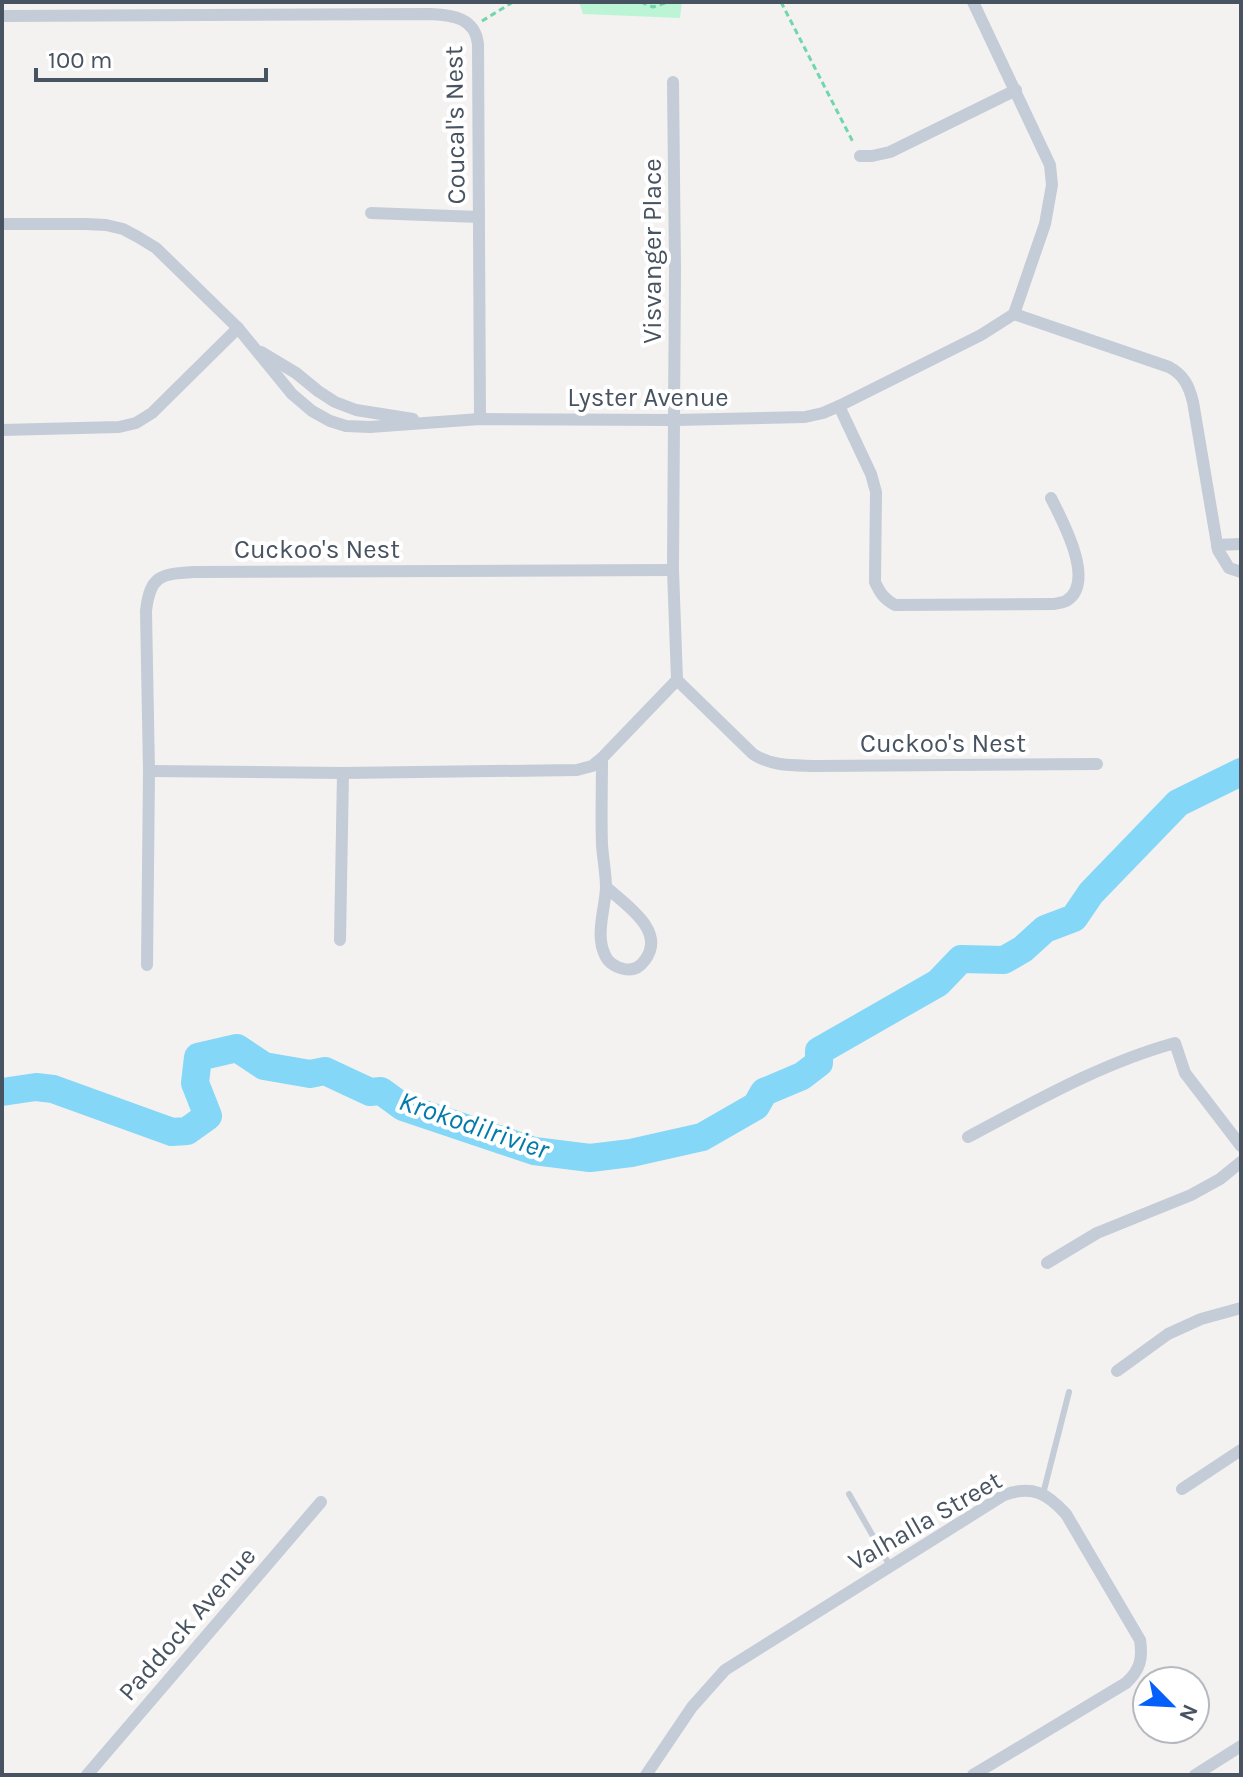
<svg xmlns="http://www.w3.org/2000/svg" width="1243" height="1777" font-family="Karla,sans-serif">
  <rect width="100%" height="100%" fill="#f4f1f1"/>
  <path fill="#bcf5d6" d="M579,2H682L680,18L583,14Z"/>
  <g fill="none" stroke-linecap="round" stroke-linejoin="round">
    <path stroke="#84d7f6" stroke-width="28" d="M2,1092L36,1087L53,1089L172,1132L187,1131L208,1116L195,1083L198,1057L237,1048L264,1066L310,1074L325,1071L370,1092L381,1091L403,1107L534,1151L590,1158L631,1153L702,1137L756,1106L764,1092L802,1076L819,1063V1051L938,983L961,959L1004,960L1023,949L1045,929L1074,918L1091,893L1178,803L1241,772"/>
    <g stroke="#70d7ab" stroke-width="3" stroke-dasharray="6 4" stroke-linecap="butt">
      <path d="M641,2L653,7L668,2"/>
      <path d="M781,2L854,144"/>
      <path d="M482,21L513,2"/>
    </g>
    <g stroke="#c4ccd7" stroke-width="6">
      <path d="M849,1494L890,1566"/>
      <path d="M1043,1494L1069,1392"/>
    </g>
    <g stroke="#c4ccd7" stroke-width="12">
      <path d="M2,16L431,14C453,15 475,18 478,44L480,419"/>
      <path d="M860,156H872L890,152L1016,90"/>
      <path d="M371,213L479,217"/>
      <path d="M2,224H86L106,225L123,229L138,237L156,248L238,328L292,394L312,411L330,421L346,426L370,427L480,419L675,420L805,417L823,413L839,406L981,335L1014,314L1045,224L1052,185L1050,165L973,2"/>
      <path d="M1014,314L1169,367C1184,375 1189,386 1193,402L1218,550L1229,568L1241,572"/>
      <path d="M261,352L296,373L318,391L335,402L356,410L413,419"/>
      <path d="M839,406L871,474L876,492L875,582C880,593 884,599 895,605L1053,604C1054,604 1065,602 1066,601C1097,583 1062,520 1051,498"/>
      <path d="M2,430L119,427L136,423L152,413L238,328"/>
      <path d="M1217,545L1241,544"/>
      <path d="M677,680L753,754C773,767 794,765 817,766L1097,764"/>
      <path d="M602,758C602,787 601,816 602,845C603,859 606,874 606,888C605,909 595,935 605,955C608,963 616,967 624,969C633,971 640,967 645,960C667,931 625,904 606,887"/>
      <path d="M149,771L343,773L577,770L592,766L602,758L677,680L673,570L675,269L673,82"/>
      <path d="M340,940L343,773"/>
      <path d="M147,965L149,771L146,611C150,575 161,574 194,572L673,570"/>
      <path d="M968,1137C1034,1102 1102,1063 1175,1043L1185,1073L1241,1146"/>
      <path d="M1047,1263L1097,1233L1191,1195L1220,1179L1241,1162"/>
      <path d="M1117,1371L1168,1334L1201,1319L1241,1308"/>
      <path d="M1182,1489L1241,1450"/>
      <path d="M87,1775L321,1502"/>
      <path d="M646,1775L692,1707L725,1670L1004,1495C1032,1485 1047,1493 1066,1514L1140,1640C1143,1659 1140,1670 1126,1683L973,1775"/>
      <path d="M1195,1775L1241,1746"/>
    </g>
  </g>
  <g text-anchor="middle" dominant-baseline="central" stroke-width="8" stroke-linejoin="round" paint-order="stroke">
    <g font-size="26" fill="#475361" stroke="#fff">
      <text transform="translate(455 125) rotate(-91)">Coucal's Nest</text>
      <text transform="translate(652 251) rotate(-90)">Visvanger Place</text>
      <text x="648" y="397">Lyster Avenue</text>
      <text x="317" y="549">Cuckoo's Nest</text>
      <text x="943" y="743">Cuckoo's Nest</text>
      <text transform="translate(925 1521) rotate(-30)">Valhalla Street</text>
      <text transform="translate(187 1624) rotate(-49)">Paddock Avenue</text>
    </g>
    <g font-size="28" font-style="italic" fill="#027baa" stroke="#fff">
      <text transform="translate(474 1125) rotate(19)">Krokodilrivier</text>
    </g>
  </g>
  <rect width="1243" height="1777" fill="none" stroke="#475361" stroke-width="8"/>
  <g transform="translate(1171 1705) rotate(114)"><circle r="38" fill="#ffffff" stroke="#b5bac0" stroke-width="2"/>
  <path d="M0-6L14 30L0 20L-14 30Z" fill="#045ffb"/>
  <text y="-12" font-size="22" font-weight="bold" text-anchor="middle" fill="#475361">N</text>
  </g>
  <path d="M36 68v12h230v-12" fill="none" stroke="#475361" stroke-width="4"/>
  <text x="48" y="68" font-size="24" fill="#475361" stroke="#ffffff" stroke-width="6" paint-order="stroke">100 m</text>
</svg>
